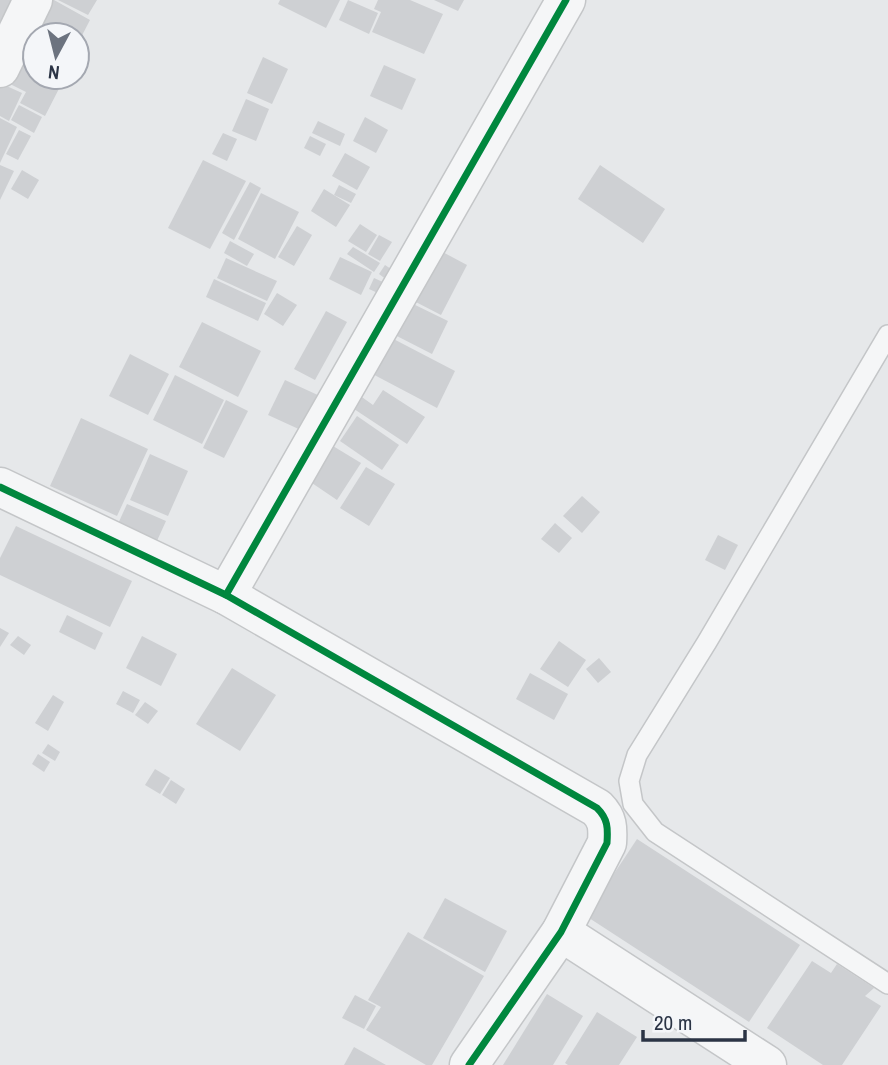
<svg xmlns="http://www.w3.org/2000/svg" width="888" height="1065" font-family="'Archivo Narrow',sans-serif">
  <rect width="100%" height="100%" fill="#e6e8ea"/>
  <g fill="#ced0d3">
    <path d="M0,0H22L0,46Z"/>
    <path d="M45,0H54L90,20L77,45V35H58L33,22Z"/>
    <path d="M58,0H97L88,15Z"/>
    <path d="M280,0H340L326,28L278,4Z"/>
    <path d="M348,0L378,13L369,34L339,20Z"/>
    <path d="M378,0H410L443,14L424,54L372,32L381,12L374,9Z"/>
    <path d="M434,0H464L458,11Z"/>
    <path d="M35,37V77H65L45,116L20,103L26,92L0,79Z"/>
    <path d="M263,57L288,69L272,104L247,93Z"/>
    <path d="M384,65L416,79L402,110L370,96Z"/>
    <path d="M0,83L22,93L9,121L0,116Z"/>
    <path d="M246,99L269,109L256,141L232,131Z"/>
    <path d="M19,105L42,117L34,133L11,120Z"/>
    <path d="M365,117L388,130L376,153L353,141Z"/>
    <path d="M0,118L17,127L0,163Z"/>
    <path d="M318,121L345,134L340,146L312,133Z"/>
    <path d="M19,130L31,136L18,160L6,154Z"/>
    <path d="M223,133L237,139L227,161L212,154Z"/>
    <path d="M310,136L326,144L320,156L304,148Z"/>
    <path d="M345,153L370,167L357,190L332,176Z"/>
    <path d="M203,160L246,181L210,249L168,228Z"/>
    <path d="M0,165L14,171L0,200Z"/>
    <path d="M600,165L665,209L643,243L578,199Z"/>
    <path d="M22,170L39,180L28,199L11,189Z"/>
    <path d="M250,182L261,188L234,240L222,233Z"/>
    <path d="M339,185L356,194L351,203L334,195Z"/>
    <path d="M324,189L350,205L336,227L311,211Z"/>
    <path d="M261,193L299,212L275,259L238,239Z"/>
    <path d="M360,224L377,235L366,252L348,241Z"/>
    <path d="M297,226L312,235L294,266L278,257Z"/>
    <path d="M379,235L392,242L380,261L368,254Z"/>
    <path d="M230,241L254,254L247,266L224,253Z"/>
    <path d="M353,247L380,263L374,272L347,254Z"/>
    <path d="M437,249L467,265L441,315L410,299Z"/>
    <path d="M340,257L372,272L361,295L329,279Z"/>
    <path d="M226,258L277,281L267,301L217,278Z"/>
    <path d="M385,265L394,271L387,280L379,274Z"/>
    <path d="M374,278L385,283L380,294L369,289Z"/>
    <path d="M214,279L266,303L258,321L206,297Z"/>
    <path d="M277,293L297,305L283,326L264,314Z"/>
    <path d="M407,301L448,321L432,354L391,333Z"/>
    <path d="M326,311L347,322L315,380L294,369Z"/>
    <path d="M202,322L261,351L238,397L179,367Z"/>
    <path d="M382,333L455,371L437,408L363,369Z"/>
    <path d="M130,354L169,374L148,415L109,396Z"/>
    <path d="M175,375L224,400L202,444L153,420Z"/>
    <path d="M285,380L320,396L303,431L268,415Z"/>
    <path d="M383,390L425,417L407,444L351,407L359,395L373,405Z"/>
    <path d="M226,400L248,411L224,458L203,448Z"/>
    <path d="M357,416L399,445L382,470L340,441Z"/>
    <path d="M81,418L148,449L117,516L50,486Z"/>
    <path d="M328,443L361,463L337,500L306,479Z"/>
    <path d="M150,454L188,471L168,516L130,500Z"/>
    <path d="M366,467L395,484L369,526L340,508Z"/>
    <path d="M582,496L600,512L582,533L563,516Z"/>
    <path d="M127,504L166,521L156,543L117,526Z"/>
    <path d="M555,523L572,538L559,553L541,539Z"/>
    <path d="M16,526L132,581L110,627L0,575V558Z"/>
    <path d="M718,535L738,545L725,570L705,560Z"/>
    <path d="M67,615L103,633L95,650L59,632Z"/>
    <path d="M0,628L9,633L0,647Z"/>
    <path d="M18,636L31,645L24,655L10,645Z"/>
    <path d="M142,636L177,654L161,686L126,668Z"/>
    <path d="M559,641L586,660L568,687L540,669Z"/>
    <path d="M599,658L611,672L598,683L586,669Z"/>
    <path d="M232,668L276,695L240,751L196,724Z"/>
    <path d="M530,673L568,694L554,720L516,699Z"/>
    <path d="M123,691L140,700L133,713L116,704Z"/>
    <path d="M53,695L64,702L48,731L35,723Z"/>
    <path d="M145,702L158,711L148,724L135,715Z"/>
    <path d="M48,744L60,752L55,761L42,753Z"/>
    <path d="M38,754L50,762L44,772L32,764Z"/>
    <path d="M155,769L170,778L160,794L145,785Z"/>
    <path d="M171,780L185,789L176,804L162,795Z"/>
    <path d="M637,839L800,945L749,1022L586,916Z"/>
    <path d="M445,898L507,931L485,972L423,938Z"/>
    <path d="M408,932L484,976L432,1065H426L366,1030L381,1007L368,1000Z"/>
    <path d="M812,961L831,973L837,964L874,988L865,996L881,1006L842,1065H823L767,1028Z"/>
    <path d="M547,994L583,1016L553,1065H503Z"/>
    <path d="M355,995L376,1006L364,1029L342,1018Z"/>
    <path d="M597,1012L637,1037L619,1065H568L565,1063Z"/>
    <path d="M354,1047L386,1065H344Z"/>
  </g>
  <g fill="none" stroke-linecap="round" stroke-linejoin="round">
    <defs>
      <path id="lane" d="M888,335L707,642L637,755L629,781L633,804L655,832L888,984"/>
      <g id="street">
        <path d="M0,68L33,0"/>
        <path d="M0,487L226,595L597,808C608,819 608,828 607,843L561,932L469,1065"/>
        <path d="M226,595L566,0"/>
        <path d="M561,932L767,1065"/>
      </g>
    </defs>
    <use href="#lane" stroke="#c4c6c8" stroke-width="22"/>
    <use href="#street" stroke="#c4c6c8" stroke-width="41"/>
    <use href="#lane" stroke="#f5f6f7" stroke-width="19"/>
    <use href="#street" stroke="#f5f6f7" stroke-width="38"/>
    <defs>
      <g id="cycleway">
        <path d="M0,487L226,595L597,808C608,819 608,828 607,843L561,932L469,1065"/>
        <path d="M226,595L566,0"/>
      </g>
    </defs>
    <use href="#cycleway" stroke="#f4f6f9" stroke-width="11"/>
    <use href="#cycleway" stroke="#00873e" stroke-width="7"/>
  </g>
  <g transform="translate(56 56) rotate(187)"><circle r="33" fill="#f4f6f9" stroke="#a4a8b1" stroke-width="2"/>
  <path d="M0-5L12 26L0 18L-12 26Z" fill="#6c737f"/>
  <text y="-10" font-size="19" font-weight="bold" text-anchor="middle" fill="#2b3445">N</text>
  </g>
  <path d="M643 1030v10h102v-10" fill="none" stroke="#2b3445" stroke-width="3.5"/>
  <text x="654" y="1030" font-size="21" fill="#2b3445" stroke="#f4f6f9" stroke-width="5" paint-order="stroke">20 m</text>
</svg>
